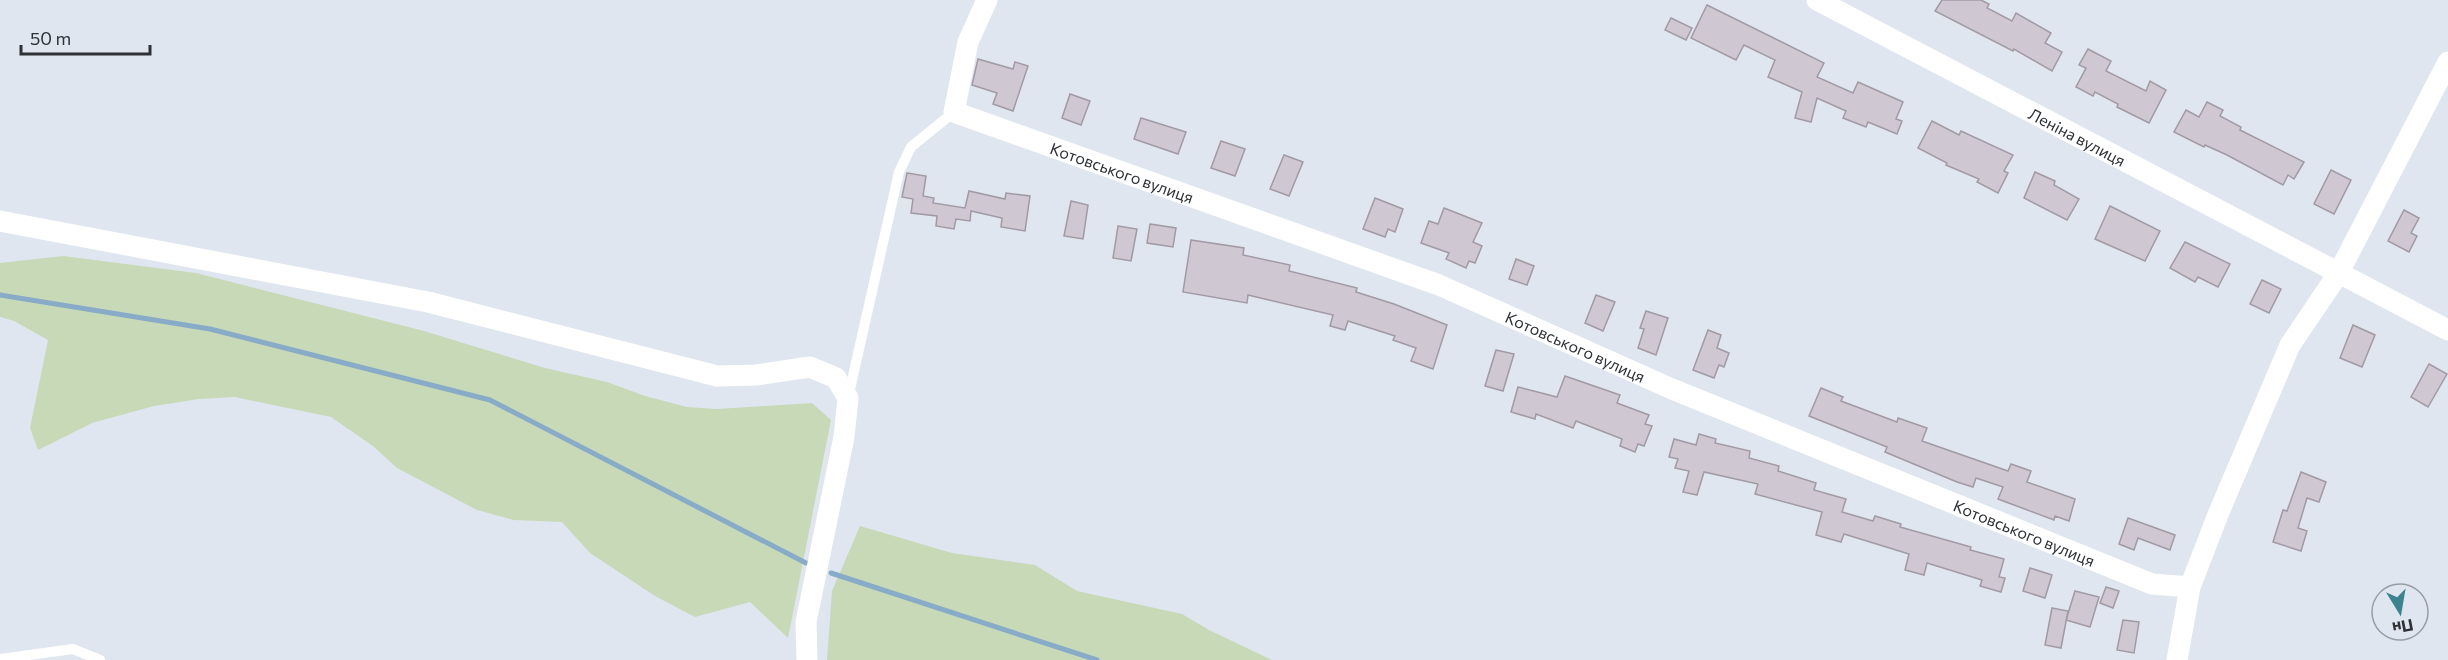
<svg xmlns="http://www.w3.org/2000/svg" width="2448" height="660" font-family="Commissioner,sans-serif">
  <rect width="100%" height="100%" fill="#dfe6f0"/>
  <g fill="#c7d9b7">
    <path d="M63,256L196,273L424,331L545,368L607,382L645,396L687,407L717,409L812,403L831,420L788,638L750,602L695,617L655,596L590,553L562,522L514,520L477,510L397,468L373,446L331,417L235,397L199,399L154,406L92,423L38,450L30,428L48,340L14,321L0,317V263Z"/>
    <path d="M860,526L952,553L1035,565L1077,591L1182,614L1209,630L1272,660H827L832,591Z"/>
  </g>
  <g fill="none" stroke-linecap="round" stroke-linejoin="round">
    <g stroke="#88abc7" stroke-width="5">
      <path d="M0,295L210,329L490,400L806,563"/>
      <path d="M831,573L1097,660"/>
    </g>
  </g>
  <g fill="#cfc8d2" stroke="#a19aa3" stroke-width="1.5">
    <path d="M1942,0H1981L1989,4L1987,8L2012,21L2016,13L2051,33L2045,43L2062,52L2052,71L2014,49L2013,51L1935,11Z"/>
    <path d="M1707,5L1824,63L1817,77L1853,93L1858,82L1903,102L1896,119L1902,121L1897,134L1868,122L1866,127L1843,118L1846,111L1817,98L1811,122L1795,118L1802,92L1768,77L1775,60L1744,45L1736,60L1691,38Z"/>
    <path d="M1671,18L1692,28L1686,40L1665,30Z"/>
    <path d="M2088,49L2111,61L2106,71L2146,91L2150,81L2166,90L2149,123L2117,107L2118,104L2095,92L2093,96L2076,87L2086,68L2079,65Z"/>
    <path d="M978,59L1013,69L1015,62L1028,66L1013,111L993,104L997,93L972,85Z"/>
    <path d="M1070,94L1090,101L1081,125L1062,118Z"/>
    <path d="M2207,102L2223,110L2220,116L2241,127L2240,130L2304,162L2294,179L2288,175L2283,185L2227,155L2205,145L2204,147L2174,132L2186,110L2199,117Z"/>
    <path d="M1141,118L1186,132L1178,154L1134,139Z"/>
    <path d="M1932,121L1959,135L1961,131L2013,155L2004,171L2008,173L1998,193L1977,182L1979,179L1946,165L1947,163L1918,148Z"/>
    <path d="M1221,141L1245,149L1235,176L1211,168Z"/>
    <path d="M1284,155L1303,162L1289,196L1270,189Z"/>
    <path d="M2331,170L2351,180L2334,214L2314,204Z"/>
    <path d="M2035,172L2055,181L2054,185L2079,199L2067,220L2024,198Z"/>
    <path d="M907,173L926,176L923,196L934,198L933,203L965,208L969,191L1005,199L1006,193L1030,196L1025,231L1001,227L1002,218L971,211L970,221L956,219L954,229L936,226L937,216L911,213L913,199L902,197Z"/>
    <path d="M1375,198L1403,209L1395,232L1388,229L1385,237L1363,229Z"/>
    <path d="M1071,201L1088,205L1083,239L1064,236Z"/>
    <path d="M2110,206L2160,231L2145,261L2095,239Z"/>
    <path d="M1444,208L1482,223L1473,242L1482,246L1475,263L1469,261L1466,268L1446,259L1449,253L1421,243L1429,221L1438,224Z"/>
    <path d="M2404,210L2419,218L2411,233L2417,236L2409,252L2388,241Z"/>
    <path d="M1150,224L1176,228L1173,247L1147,243Z"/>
    <path d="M1118,226L1137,229L1131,261L1113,258Z"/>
    <path d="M1191,240L1244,248L1243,255L1290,265L1289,271L1357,288L1356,292L1394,304L1447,325L1433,369L1411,361L1416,348L1393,340L1395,336L1348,321L1345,330L1330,326L1333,315L1248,295L1247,303L1183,292Z"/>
    <path d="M2185,242L2230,264L2218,287L2198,277L2195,282L2170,268Z"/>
    <path d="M1516,259L1534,266L1527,285L1509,279Z"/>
    <path d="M2262,280L2281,289L2269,313L2250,304Z"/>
    <path d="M1596,295L1615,302L1603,331L1585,323Z"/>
    <path d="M1646,311L1668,318L1656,355L1638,348L1644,329L1640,328Z"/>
    <path d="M2353,325L2375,335L2362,367L2340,358Z"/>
    <path d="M1708,330L1721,335L1717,348L1729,353L1724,367L1719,365L1714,378L1693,370Z"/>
    <path d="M1496,350L1514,354L1503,391L1485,386Z"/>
    <path d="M2429,364L2447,374L2428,407L2411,397Z"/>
    <path d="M1565,376L1620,395L1617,403L1649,415L1645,424L1652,426L1644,446L1638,444L1635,452L1620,446L1622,439L1576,421L1573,428L1536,414L1535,419L1511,412L1518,387L1557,397Z"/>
    <path d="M1821,388L1843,397L1841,401L1897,422L1898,418L1927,428L1922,441L2008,471L2011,464L2031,471L2027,482L2075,499L2069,521L2055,516L2054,520L1998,499L2003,487L1976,478L1973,487L1957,482L1885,452L1887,447L1809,416Z"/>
    <path d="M1699,434L1716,439L1715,443L1750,451L1749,458L1779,466L1778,471L1816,483L1814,490L1846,499L1842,512L1873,521L1875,516L1901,524L1900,527L1971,547L1970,550L2004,559L1999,577L2005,578L2001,592L1980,586L1982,580L1927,563L1924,575L1905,570L1909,554L1844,534L1841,542L1816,535L1822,512L1755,494L1758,484L1704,472L1697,495L1683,492L1689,471L1675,468L1678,459L1669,457L1674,439L1696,445Z"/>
    <path d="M2301,472L2326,482L2319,502L2307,498L2298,528L2307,531L2301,551L2273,542L2283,510L2287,511Z"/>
    <path d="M2128,518L2175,535L2170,550L2138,538L2134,550L2119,544Z"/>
    <path d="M2030,568L2052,575L2045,598L2023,591Z"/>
    <path d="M2106,587L2119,591L2113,608L2100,603Z"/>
    <path d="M2075,591L2099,597L2090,627L2066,620Z"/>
    <path d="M2052,608L2068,611L2061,648L2045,645Z"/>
    <path d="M2123,620L2139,622L2134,653L2117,650Z"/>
  </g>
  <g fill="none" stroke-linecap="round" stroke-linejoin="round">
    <g stroke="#fff" stroke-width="10">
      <path d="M848,398L899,172L911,147L954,112"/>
      <path d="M0,659L73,649L100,660"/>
    </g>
    <g stroke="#fff" stroke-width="21">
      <path id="s1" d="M987,0L968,42L954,112L1439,285L1672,389L2152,584L2190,587"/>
      <path id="s2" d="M1817,0L2448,330"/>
      <path d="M0,221L428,302L717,376L756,375L810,367L836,378L848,398L844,437L806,622L807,660"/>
      <path d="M2177,660L2190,587L2219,512L2290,345L2338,274L2448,62"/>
    </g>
  </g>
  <g text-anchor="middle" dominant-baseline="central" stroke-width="4.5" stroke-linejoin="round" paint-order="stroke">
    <g font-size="16" fill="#2e3135" stroke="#dfe6f0">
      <text stroke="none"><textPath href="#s2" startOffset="294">Леніна вулиця</textPath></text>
      <text stroke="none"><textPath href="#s1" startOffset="296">Котовського вулиця</textPath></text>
      <text stroke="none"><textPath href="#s1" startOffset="782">Котовського вулиця</textPath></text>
      <text stroke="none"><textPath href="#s1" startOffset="1268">Котовського вулиця</textPath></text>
    </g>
  </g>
  <g transform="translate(2400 612) rotate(169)"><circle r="28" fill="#dfe6f0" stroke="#989ea5" stroke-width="1.5"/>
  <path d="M0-4.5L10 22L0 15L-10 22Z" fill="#3d838f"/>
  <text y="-9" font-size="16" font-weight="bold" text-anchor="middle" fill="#2e3135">Пн</text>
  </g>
  <path d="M21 45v9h129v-9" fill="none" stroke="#2e3135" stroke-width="3"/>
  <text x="30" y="45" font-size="18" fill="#2e3135" stroke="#dfe6f0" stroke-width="4.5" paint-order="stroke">50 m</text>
</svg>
